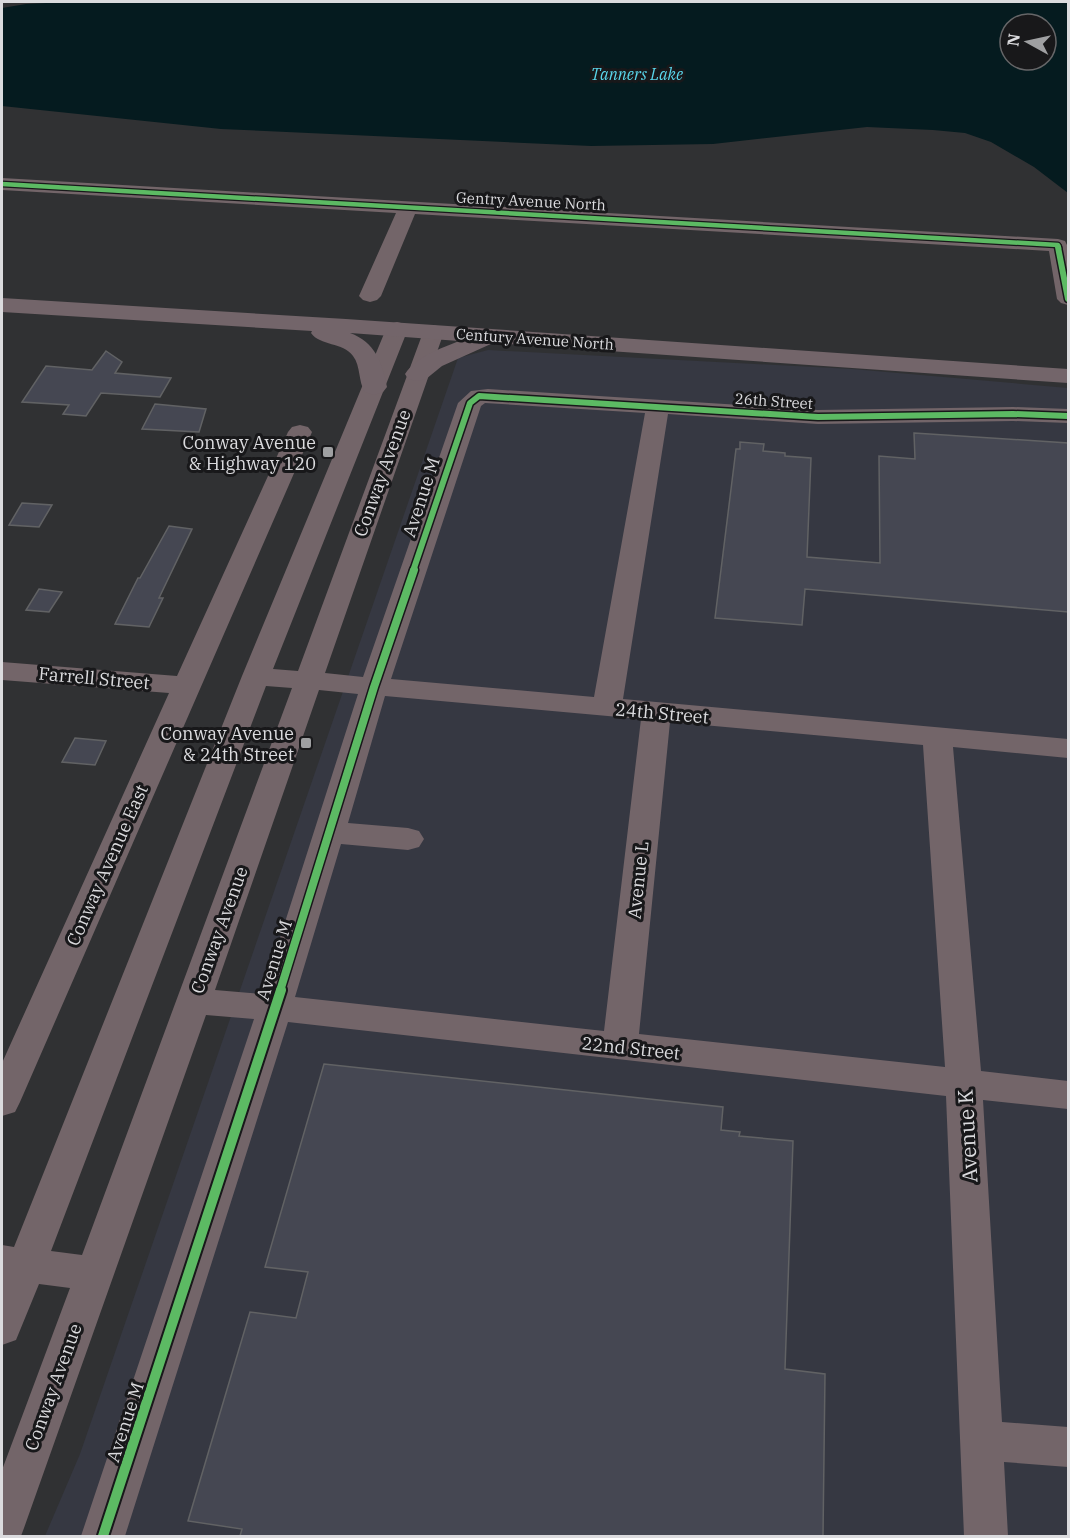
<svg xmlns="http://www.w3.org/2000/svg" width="1070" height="1538" font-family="'IBM Plex Serif',serif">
  <rect width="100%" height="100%" fill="#303133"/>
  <path fill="#363842" d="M488,350L852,369L1068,388V1536H45L80,1454L458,358Z"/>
  <path fill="#051b1f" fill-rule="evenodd" d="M67,2H1068V193L1034,167L991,142L965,133L933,130L867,127L713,144L591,146L221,129L2,106V8L26,4ZM1010,24H1046V60H1010Z"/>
  <g fill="#454752" stroke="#616264" stroke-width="1.5">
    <path d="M106,351L122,362L115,373L171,378L160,397L101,393L86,416L63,414L69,405L22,402L46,366L92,370Z"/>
    <path d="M155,404L206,409L199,432L142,429Z"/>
    <path d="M914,433L1068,443V612L805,589L802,625L715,618L736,449H740V442L764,444L763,451L785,453V456L811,458L807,557L880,563L879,456L915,459Z"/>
    <path d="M22,503L52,505L39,527L9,525Z"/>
    <path d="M169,526L192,529L159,598H163L149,627L115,624L138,578H140Z"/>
    <path d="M39,589L62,592L49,612L26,610Z"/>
    <path d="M75,738L106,741L95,765L62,762Z"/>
    <path d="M324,1064L723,1107L721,1130L740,1132L739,1136L793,1141L785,1369L825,1374L823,1536H240L242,1529L188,1521L250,1312L296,1318L308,1272L265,1267Z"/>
  </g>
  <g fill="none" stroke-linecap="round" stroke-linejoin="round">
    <g fill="#736569" fill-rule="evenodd">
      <path d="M2,178L1058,239L1065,241L1068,247V305L1061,303L1057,299L1049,251L415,214L381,296L377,300L370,302L363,300L359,296L396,213L2,190Z"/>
      <path d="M397,322L405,324L408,329L273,669L298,671L425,327L433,325L441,327L444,332L325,673L363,677L458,403L471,391L488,389L818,410L1013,407L1068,409V423L1013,421L818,424L668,414L623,699L1068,739V758L953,747L981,1071L1068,1081V1109L983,1100L1002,1422L1068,1427V1467L1004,1462L1008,1536H964L946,1096L288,1022L125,1536H81L254,1019L206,1015L24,1528L21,1536H2V1470L70,1288L39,1284L16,1340L2,1345V1245L14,1247L242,676L386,329L389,324ZM485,403L645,413L594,697L391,679L481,406ZM266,686L292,688L82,1255L51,1251ZM319,690L358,694L262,994L215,990ZM385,696L641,719L604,1031L295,997L341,844L408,850L419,847L424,839L419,831L408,828L348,823ZM670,722L923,745L945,1067L639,1034Z"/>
      <path d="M300,425L308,427L312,432L20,1102L15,1112L2,1116V1063L169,693L2,680V662L177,676L288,432L292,427Z"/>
    </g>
    <path fill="#73656a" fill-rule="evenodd" d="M2,298L346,319L1068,369V383L493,343L442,366L426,379L417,381L408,379L405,374C417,356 440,349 459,341L350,333C375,342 382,362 387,387L383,392L374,395L365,392C358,382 361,366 353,356C343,342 320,346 311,333L312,331L2,312Z"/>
    <defs>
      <path id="cycleway-far3" d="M2,184L1058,245L1059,248"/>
      <g id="cycleway-far2">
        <path d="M1058,247L1068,299"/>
        <path d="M413,571L470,403L479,396L818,417L1013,414L1068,416"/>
      </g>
      <path id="cycleway-far1" d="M280,991L374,687L414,570"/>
      <path id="cycleway" d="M103,1536L281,990"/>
    </defs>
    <use href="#cycleway-far3" stroke="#18181a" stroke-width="7"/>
    <use href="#cycleway-far2" stroke="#18181a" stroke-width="9"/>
    <use href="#cycleway-far1" stroke="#18181a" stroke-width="11"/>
    <use href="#cycleway" stroke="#18181a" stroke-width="14"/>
    <use href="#cycleway-far3" stroke="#5cba63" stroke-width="4.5"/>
    <use href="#cycleway-far2" stroke="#5cba63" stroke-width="6"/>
    <use href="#cycleway-far1" stroke="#5cba63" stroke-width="8"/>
    <use href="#cycleway" stroke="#5cba63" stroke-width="10"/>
  </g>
  <g fill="#9fa0a2" stroke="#18181a" stroke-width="2">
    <rect x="322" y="446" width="12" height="12" rx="3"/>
    <rect x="300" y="737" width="12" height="12" rx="3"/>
  </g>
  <g text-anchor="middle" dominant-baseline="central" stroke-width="6" stroke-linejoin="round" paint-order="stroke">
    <g font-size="15" fill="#dbdbde" stroke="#18181a">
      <text transform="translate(531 201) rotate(3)">Gentry Avenue North</text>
      <text transform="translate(535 339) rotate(4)">Century Avenue North</text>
      <text transform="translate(774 401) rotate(4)">26th Street</text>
    </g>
    <g font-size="16" font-style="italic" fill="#59d5ea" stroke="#18181a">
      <text x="637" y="74">Tanners Lake</text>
    </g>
    <g font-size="18" fill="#dbdbde" stroke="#18181a" text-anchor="end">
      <text x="316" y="442">Conway Avenue<tspan x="316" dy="21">&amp; Highway 120</tspan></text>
      <text x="294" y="733">Conway Avenue<tspan x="294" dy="21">&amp; 24th Street</tspan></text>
    </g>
    <g font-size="18" fill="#dbdbde" stroke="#18181a">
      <text transform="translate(382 473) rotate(-70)">Conway Avenue</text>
      <text transform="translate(421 497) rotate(-72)">Avenue M</text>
      <text transform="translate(94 678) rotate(5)">Farrell Street</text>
      <text transform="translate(662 713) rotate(5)">24th Street</text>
      <text transform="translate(107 865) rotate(-66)">Conway Avenue East</text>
      <text transform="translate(638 880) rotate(-84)">Avenue L</text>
      <text transform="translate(219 930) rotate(-70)">Conway Avenue</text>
      <text transform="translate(274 960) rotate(-73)">Avenue M</text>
      <text transform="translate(631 1048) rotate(6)">22nd Street</text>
      <text transform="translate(53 1387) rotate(-70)">Conway Avenue</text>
      <text transform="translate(125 1422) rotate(-72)">Avenue M</text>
    </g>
    <g font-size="21" fill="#dbdbde" stroke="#18181a">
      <text transform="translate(967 1136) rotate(-93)">Avenue K</text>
    </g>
  </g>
  <rect width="1070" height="1538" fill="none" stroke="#dbdbde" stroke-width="6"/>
  <g transform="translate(1028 42) rotate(278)"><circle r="28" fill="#18181a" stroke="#666668" stroke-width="1.5"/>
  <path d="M0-4.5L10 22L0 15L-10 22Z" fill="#9fa0a2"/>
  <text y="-9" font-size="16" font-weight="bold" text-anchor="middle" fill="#dbdbde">N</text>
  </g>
</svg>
